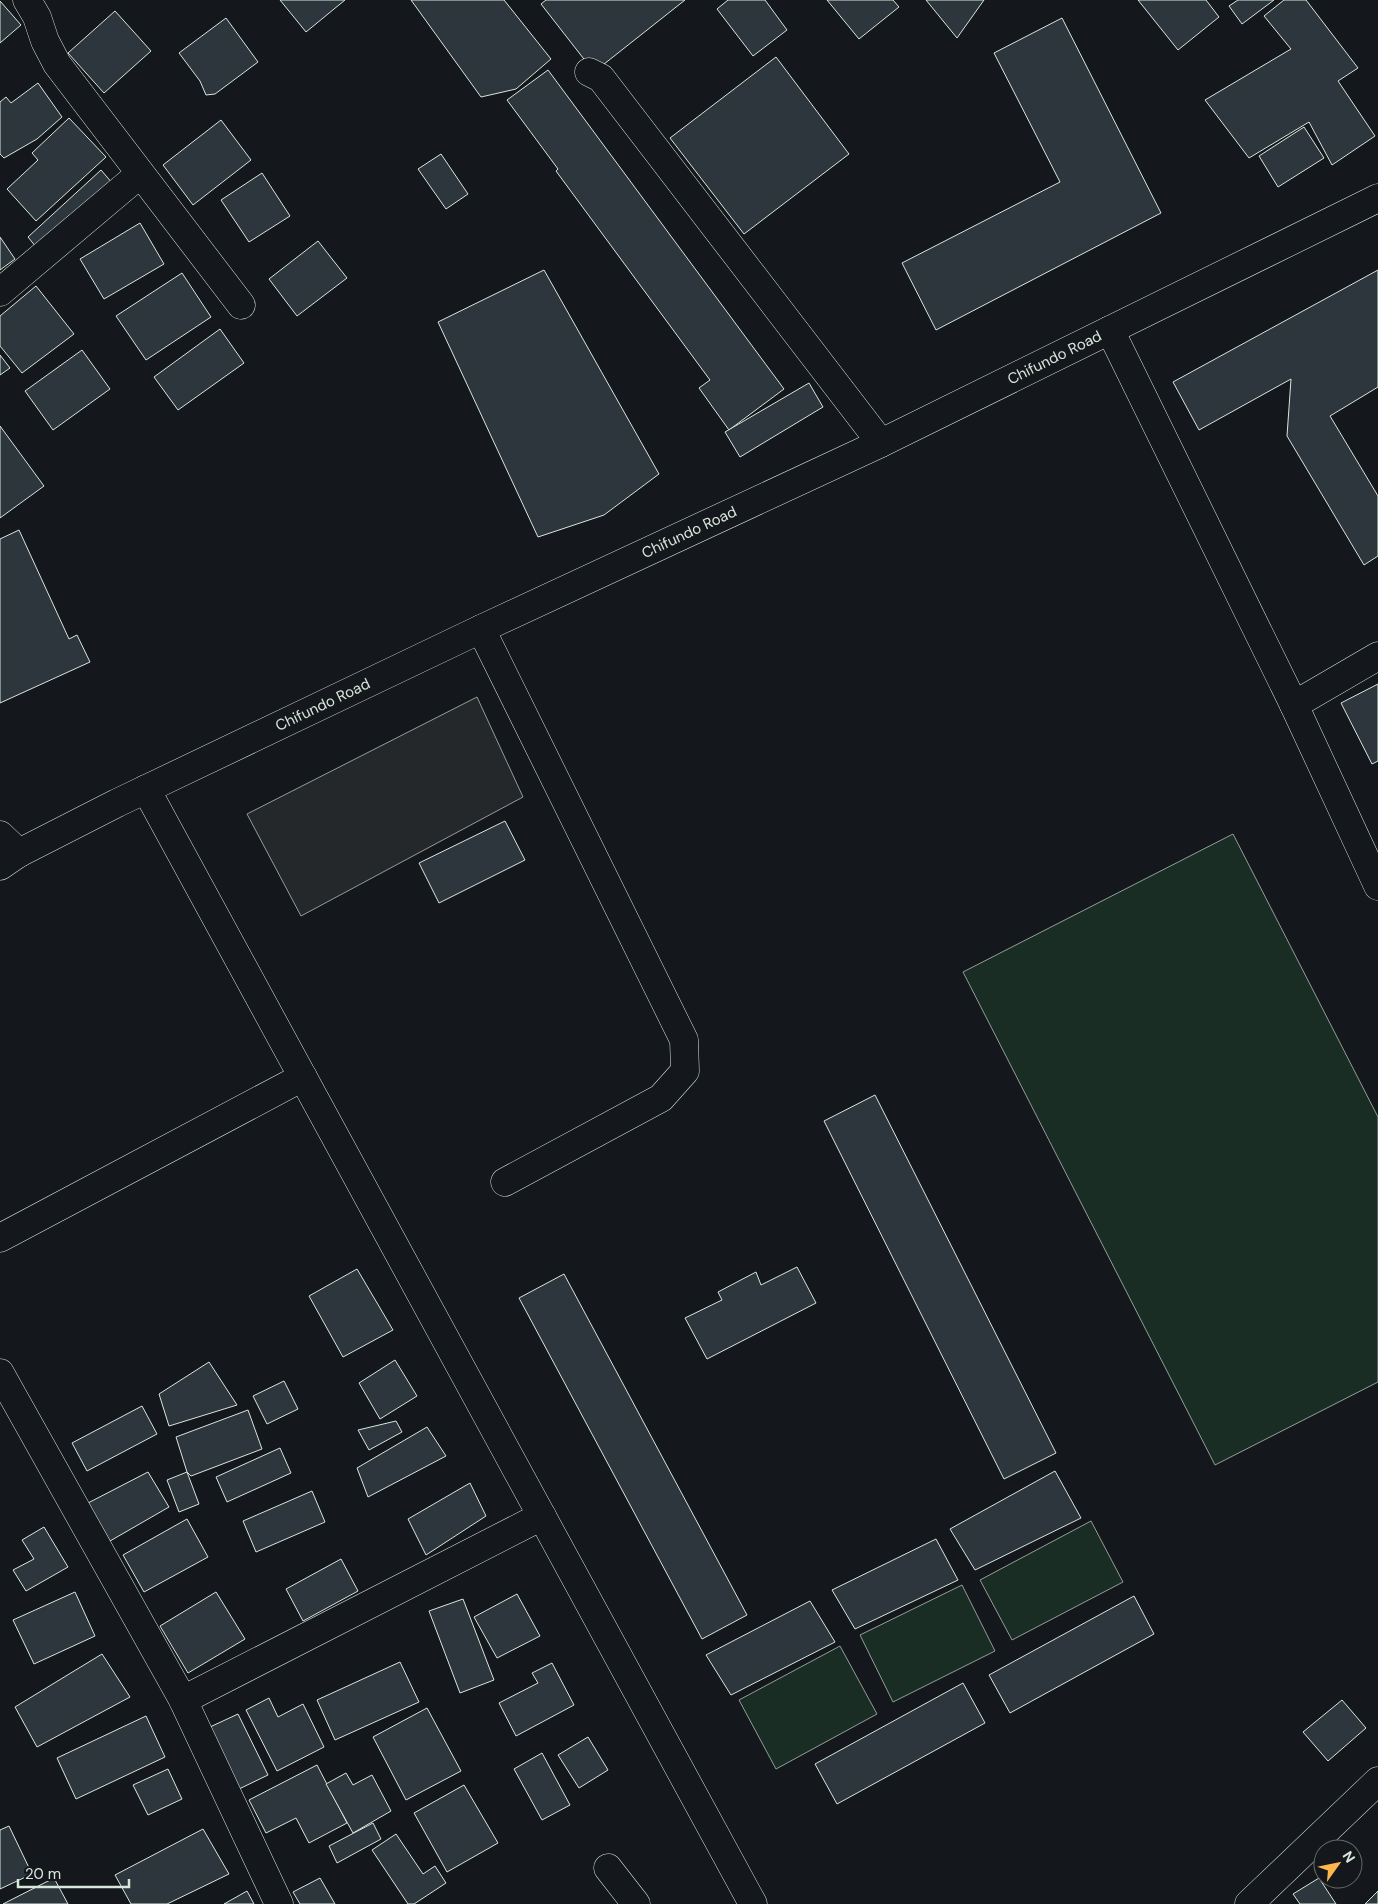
<svg xmlns="http://www.w3.org/2000/svg" width="1378" height="1904" font-family="'DM Sans',sans-serif">
  <rect width="100%" height="100%" fill="#14181c"/>
  <g fill="#1a2d24" stroke="#939e99">
    <path d="M1233,834L1378,1117V1382L1215,1465L963,972Z"/>
    <path d="M1091,1521L1123,1582L1012,1640L980,1580Z"/>
    <path d="M962,1585L995,1651L893,1702L860,1635Z"/>
    <path d="M840,1646L877,1714L776,1769L739,1700Z"/>
  </g>
  <path fill="#24282b" stroke="#939e99" d="M477,697L523,797L301,916L247,814Z"/>
  <g fill="#2c363c" stroke="#d8e6dc">
    <path d="M280,0H345L306,32Z"/>
    <path d="M411,0H504L551,59L516,89L481,97Z"/>
    <path d="M546,0H685L594,72L541,4Z"/>
    <path d="M728,0H765L787,30L753,56L717,9Z"/>
    <path d="M827,0H893L899,7L859,39Z"/>
    <path d="M926,0H984L957,38Z"/>
    <path d="M1138,0H1206L1219,17L1178,50Z"/>
    <path d="M1238,0H1274L1242,24L1229,6Z"/>
    <path d="M1284,0H1306L1358,68L1338,81L1375,136L1332,165L1309,122L1249,158L1205,100L1291,49L1264,16Z"/>
    <path d="M0,1L21,25L0,43Z"/>
    <path d="M115,11L151,51L104,93L68,53Z"/>
    <path d="M226,18L258,62L215,94L206,95L200,81L179,53Z"/>
    <path d="M1062,18L1161,213L936,330L902,263L1060,182L994,53Z"/>
    <path d="M776,57L849,154L744,234L670,138Z"/>
    <path d="M548,70L784,389L729,430L699,388L710,380L556,171L558,169L507,100Z"/>
    <path d="M38,83L62,117L37,139L4,158L0,154V102L6,97L11,103Z"/>
    <path d="M69,118L106,157L36,221L7,189L38,160L32,153Z"/>
    <path d="M221,120L251,160L193,205L163,165Z"/>
    <path d="M1304,127L1324,158L1278,187L1259,156Z"/>
    <path d="M441,154L468,194L446,209L418,169Z"/>
    <path d="M101,170L113,184L40,252L28,237Z"/>
    <path d="M262,173L290,216L249,242L221,200Z"/>
    <path d="M140,223L164,264L104,299L80,259Z"/>
    <path d="M0,237L15,259L0,270Z"/>
    <path d="M318,241L347,278L297,316L269,279Z"/>
    <path d="M544,270L659,474L604,515L538,537L438,322Z"/>
    <path d="M1378,270V387L1330,416L1378,496V556L1364,565L1287,436L1291,379L1199,430L1173,382Z"/>
    <path d="M182,273L211,317L146,360L116,316Z"/>
    <path d="M36,286L74,334L22,373L0,346V316Z"/>
    <path d="M220,329L244,363L178,410L154,377Z"/>
    <path d="M82,350L110,389L53,430L25,391Z"/>
    <path d="M0,355L10,368L0,375Z"/>
    <path d="M809,383L823,407L740,457L725,432Z"/>
    <path d="M0,426L44,486L0,518Z"/>
    <path d="M19,530L69,639L77,635L90,662L0,703V539Z"/>
    <path d="M1378,684V761L1372,764L1341,703Z"/>
    <path d="M505,821L525,860L439,903L419,863Z"/>
    <path d="M875,1095L1056,1453L1004,1479L824,1121Z"/>
    <path d="M797,1267L816,1303L707,1359L685,1318L722,1300L718,1292L756,1272L761,1285Z"/>
    <path d="M357,1269L393,1330L343,1357L309,1296Z"/>
    <path d="M564,1274L747,1615L702,1639L519,1298Z"/>
    <path d="M395,1360L417,1396L380,1419L359,1383Z"/>
    <path d="M209,1362L237,1405L169,1426L159,1394Z"/>
    <path d="M284,1381L298,1409L267,1424L253,1396Z"/>
    <path d="M142,1406L157,1434L87,1471L72,1443Z"/>
    <path d="M248,1410L262,1449L191,1476L187,1472L176,1437Z"/>
    <path d="M396,1421L402,1432L369,1450L358,1430Z"/>
    <path d="M427,1427L446,1456L368,1497L357,1468Z"/>
    <path d="M280,1448L291,1473L227,1502L216,1477Z"/>
    <path d="M1055,1471L1081,1518L975,1570L950,1529Z"/>
    <path d="M148,1472L169,1507L110,1541L88,1503Z"/>
    <path d="M187,1472L199,1504L179,1512L167,1480Z"/>
    <path d="M470,1483L486,1516L426,1555L408,1519Z"/>
    <path d="M312,1491L325,1522L256,1552L243,1521Z"/>
    <path d="M187,1519L208,1557L144,1592L123,1555Z"/>
    <path d="M44,1527L68,1567L26,1591L13,1570L34,1559L22,1540Z"/>
    <path d="M936,1539L958,1580L855,1629L832,1590Z"/>
    <path d="M341,1559L358,1591L303,1621L286,1589Z"/>
    <path d="M75,1592L95,1636L34,1664L13,1620Z"/>
    <path d="M216,1592L245,1639L188,1673L160,1626Z"/>
    <path d="M517,1594L540,1636L497,1658L474,1617Z"/>
    <path d="M1134,1596L1154,1634L1010,1713L989,1675Z"/>
    <path d="M463,1599L494,1680L460,1693L429,1611Z"/>
    <path d="M810,1601L835,1642L731,1695L706,1655Z"/>
    <path d="M102,1654L130,1697L37,1747L15,1707Z"/>
    <path d="M400,1662L419,1702L335,1740L317,1700Z"/>
    <path d="M552,1663L574,1705L516,1736L499,1703L538,1683L532,1673Z"/>
    <path d="M963,1683L985,1723L837,1804L815,1764Z"/>
    <path d="M269,1698L278,1717L303,1704L324,1747L277,1771L246,1710Z"/>
    <path d="M1342,1700L1366,1728L1328,1761L1303,1732Z"/>
    <path d="M427,1708L461,1771L406,1800L373,1737Z"/>
    <path d="M238,1714L268,1775L239,1789L210,1727Z"/>
    <path d="M146,1716L165,1757L76,1799L57,1758Z"/>
    <path d="M588,1737L608,1770L579,1788L558,1755Z"/>
    <path d="M542,1753L570,1805L542,1820L514,1769Z"/>
    <path d="M317,1765L347,1823L309,1843L296,1818L266,1833L249,1800Z"/>
    <path d="M168,1769L182,1799L148,1815L133,1785Z"/>
    <path d="M346,1773L353,1785L372,1775L391,1811L353,1833L326,1784Z"/>
    <path d="M464,1785L498,1843L447,1872L414,1813Z"/>
    <path d="M373,1823L381,1839L337,1863L329,1846Z"/>
    <path d="M9,1826L32,1874L0,1889V1830Z"/>
    <path d="M203,1829L229,1874L167,1904H131L115,1875Z"/>
    <path d="M396,1834L423,1874L435,1866L446,1883L414,1904H408L372,1850Z"/>
    <path d="M54,1878L68,1904H3Z"/>
    <path d="M320,1878L335,1904H300L293,1892Z"/>
    <path d="M1319,1878L1336,1904H1300L1293,1894Z"/>
    <path d="M247,1891L254,1904H224Z"/>
    <path d="M1378,1891V1904H1365Z"/>
  </g>
  <g fill="none" stroke-linecap="round" stroke-linejoin="round">
    <defs>
      <g id="minor">
        <path d="M27,0L37,17L45,41L57,64L241,305"/>
        <path d="M589,72L601,78L881,443"/>
        <path d="M0,292L140,174"/>
        <path d="M1110,330L1294,705L1378,886"/>
        <path d="M481,629L684,1040L685,1071L661,1098L505,1182"/>
        <path d="M1294,705L1378,656"/>
        <path d="M146,789L753,1904"/>
        <path d="M0,835L19,853"/>
        <path id="s1" d="M0,866L19,853L117,803L481,629L881,443L1378,198"/>
        <path d="M0,1238L303,1077"/>
        <path d="M0,1373L183,1700L279,1904"/>
        <path d="M183,1700L542,1516"/>
        <path d="M608,1868L636,1904"/>
        <path d="M1249,1904L1378,1781"/>
      </g>
    </defs>
    <use href="#minor" stroke="#d8e6dc" stroke-width="29"/>
    <use href="#minor" stroke="#14181c" stroke-width="28"/>
  </g>
  <g text-anchor="middle" dominant-baseline="central" stroke-width="4" stroke-linejoin="round" paint-order="stroke">
    <g font-size="15" fill="#d8e6dc" stroke="#14181c">
      <text stroke="none"><textPath href="#s1" startOffset="1171">Chifundo Road</textPath></text>
      <text stroke="none"><textPath href="#s1" startOffset="766">Chifundo Road</textPath></text>
      <text stroke="none"><textPath href="#s1" startOffset="361">Chifundo Road</textPath></text>
    </g>
  </g>
  <g transform="translate(1338 1864) rotate(57)"><circle r="24" fill="#14181c" stroke="#626a69"/>
  <path d="M0-4L9 19L0 12L-9 19Z" fill="#ffb74d"/>
  <text y="-8" font-size="14" font-weight="bold" text-anchor="middle" fill="#d8e6dc">N</text>
  </g>
  <path d="M18 1879v8h111v-8" fill="none" stroke="#d8e6dc" stroke-width="2.5"/>
  <text x="25" y="1879" font-size="15" fill="#d8e6dc" stroke="#14181c" stroke-width="4" paint-order="stroke">20 m</text>
</svg>
